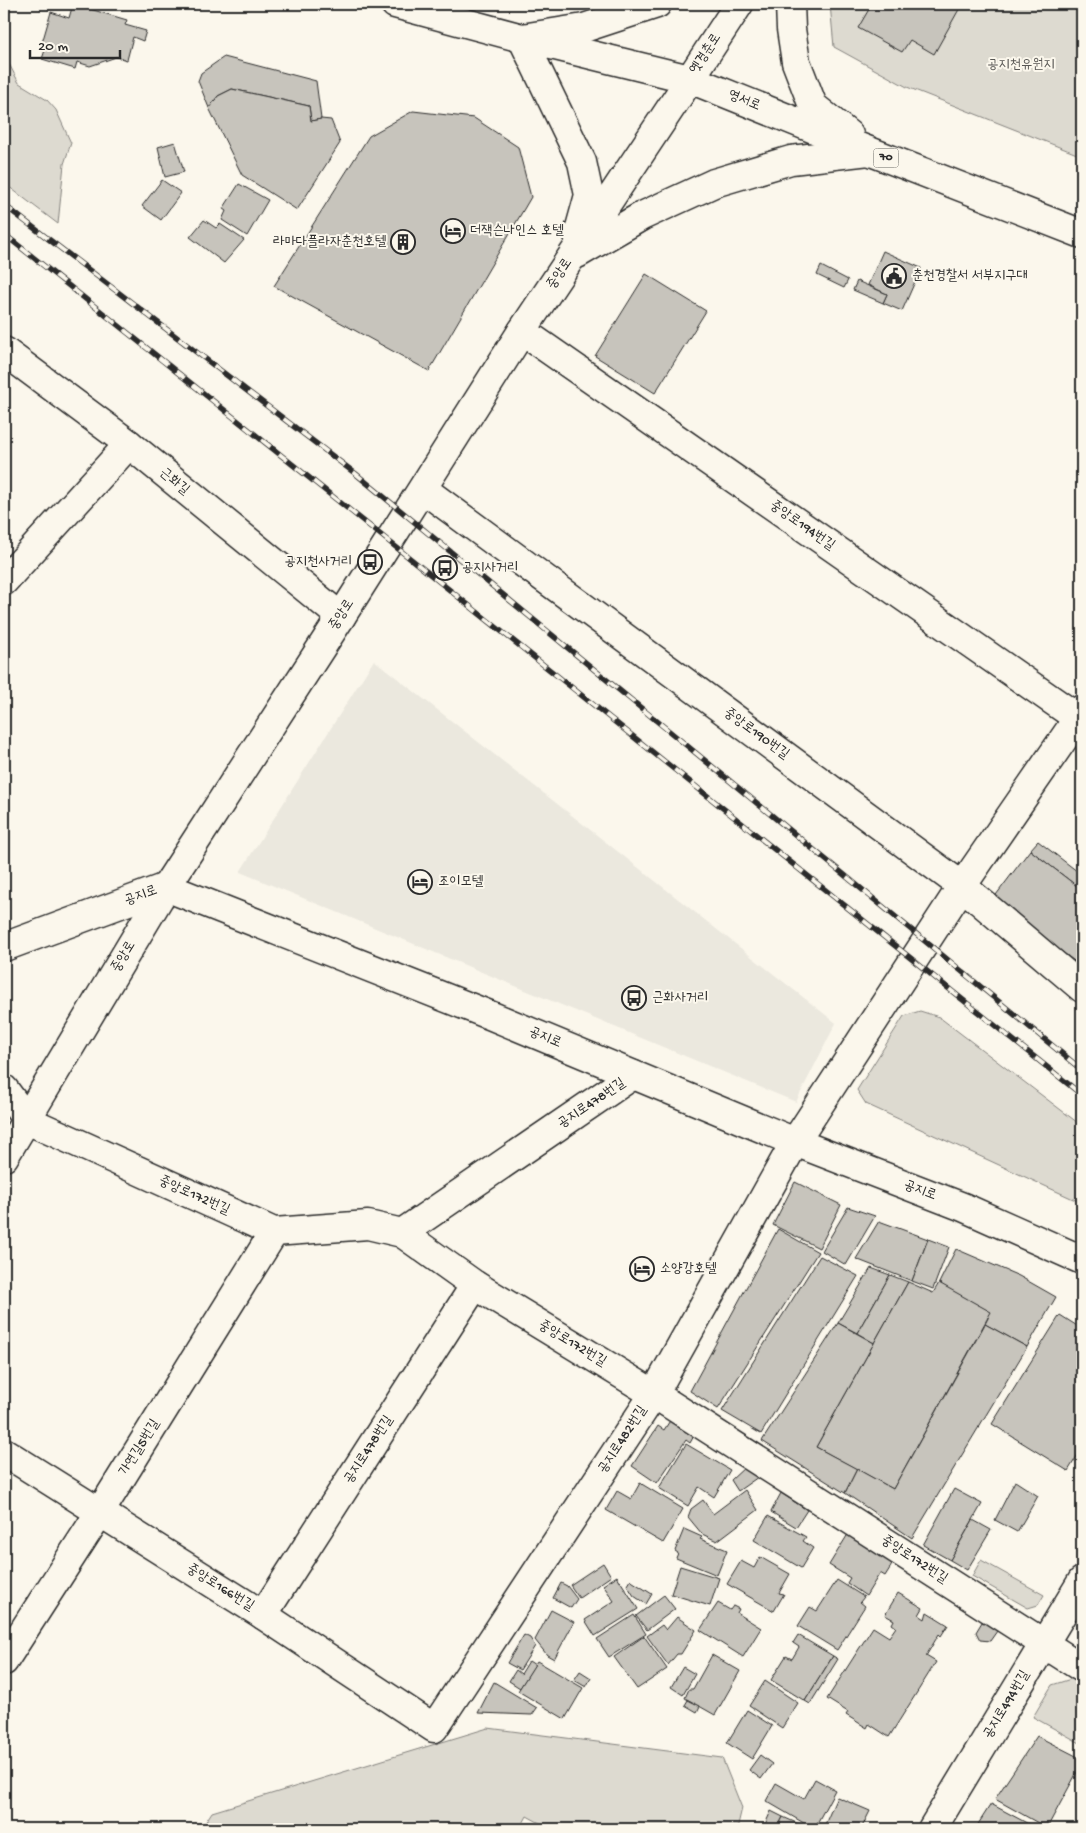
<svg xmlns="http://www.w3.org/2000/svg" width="1086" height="1833" font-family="'Gochi Hand','Poor Story',sans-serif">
  <rect width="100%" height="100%" fill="#fbf7ec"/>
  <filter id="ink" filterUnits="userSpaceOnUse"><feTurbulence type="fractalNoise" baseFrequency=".02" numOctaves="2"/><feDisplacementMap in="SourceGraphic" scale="10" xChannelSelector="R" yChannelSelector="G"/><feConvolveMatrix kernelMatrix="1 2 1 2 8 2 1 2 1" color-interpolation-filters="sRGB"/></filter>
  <g filter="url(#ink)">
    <path fill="#ebe8de" d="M374,660L836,1023L796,1102L240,872Z"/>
    <g fill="#dddad0" stroke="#84827e">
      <path d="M830,4H1082V156L907,87L834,47Z"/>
      <path d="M8,46V62L19,83L47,100L56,110L71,143L64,164L58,224L4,183V47Z"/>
      <path d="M920,1011L939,1017L1082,1126V1203L866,1104L857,1090L904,1016Z"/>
      <path d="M981,1560L1044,1595L1038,1605L1028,1608L972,1576Z"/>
      <path d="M1074,1678L1082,1683V1744L1033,1717L1052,1685Z"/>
      <path d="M488,1728L722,1758L742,1808L737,1829H551L527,1816L520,1829H201L212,1812Z"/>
    </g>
    <g fill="#c7c4bc" stroke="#2b2b2b">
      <path d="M73,4L127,20L125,25L146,31L143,41L133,37L127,60L116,57L90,66L77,62L75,69L42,59L47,44L42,43L51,12L69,18Z"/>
      <path d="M872,4H962L934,54L910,40L902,52L858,28Z"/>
      <path d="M224,57L316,81L321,119L311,121L309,106L232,89L218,96L209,108L198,81L201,73Z"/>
      <path d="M232,89L309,106L311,121L321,119L331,120L340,143L297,210L242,175L209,108L218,96Z"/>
      <path d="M413,111L474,118L518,147L531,197L429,371L274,286L369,136Z"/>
      <path d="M175,142L184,172L165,177L158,147Z"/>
      <path d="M162,180L181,193L161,220L142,206Z"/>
      <path d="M239,184L268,200L247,236L222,220L226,211L223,209Z"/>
      <path d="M204,220L216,228L220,224L244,240L224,263L190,237Z"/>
      <path d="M883,251L921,268L902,311L883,303L887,294L868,285Z"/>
      <path d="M821,266L848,280L844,288L817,275Z"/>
      <path d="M646,274L706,311L655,393L595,356Z"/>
      <path d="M857,281L887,294L883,303L853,290Z"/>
      <path d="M1038,841L1082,875V890L1030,850Z"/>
      <path d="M1030,850L1082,890V967L993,899Z"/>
      <path d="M795,1182L841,1205L819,1248L773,1225Z"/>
      <path d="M848,1207L875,1216L846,1265L822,1251Z"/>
      <path d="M879,1221L928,1239L912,1281L856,1259Z"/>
      <path d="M778,1229L818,1252L718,1409L690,1391Z"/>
      <path d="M928,1239L949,1247L933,1289L912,1281Z"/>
      <path d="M956,1249L1019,1276L1056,1297L1027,1347L985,1324L989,1316L939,1283Z"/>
      <path d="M820,1256L858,1276L761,1434L722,1411Z"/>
      <path d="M871,1268L890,1275L857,1333L838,1323Z"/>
      <path d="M890,1275L908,1282L874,1343L857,1333Z"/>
      <path d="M908,1282L933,1293L939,1283L991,1312L893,1489L816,1447Z"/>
      <path d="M1060,1315L1082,1329V1448L1068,1471L992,1424Z"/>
      <path d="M838,1323L874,1343L816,1447L857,1469L845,1493L762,1441Z"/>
      <path d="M985,1324L1027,1347L912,1538L845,1493L857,1469L893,1489Z"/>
      <path d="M671,1419L695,1434L690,1443L686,1440L657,1483L632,1466L658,1426L664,1430Z"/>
      <path d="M686,1444L730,1470L714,1497L699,1487L688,1506L659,1488Z"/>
      <path d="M746,1466L758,1477L738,1491L731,1480Z"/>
      <path d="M1015,1481L1038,1496L1017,1532L995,1520Z"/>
      <path d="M640,1483L683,1509L663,1543L606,1510L617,1491L631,1499Z"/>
      <path d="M954,1489L982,1504L950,1560L923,1545Z"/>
      <path d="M745,1490L758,1510L717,1541L702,1534L688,1517L691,1509L703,1500L713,1514Z"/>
      <path d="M781,1493L807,1510L796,1527L771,1512Z"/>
      <path d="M768,1516L806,1537L803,1541L813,1548L801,1568L754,1540Z"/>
      <path d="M973,1520L991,1530L967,1570L950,1560Z"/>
      <path d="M684,1529L702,1537L700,1539L727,1550L717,1575L676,1558L678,1553L675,1551Z"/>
      <path d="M850,1531L895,1560L885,1576L880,1573L866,1596L847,1583L850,1578L829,1565Z"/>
      <path d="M760,1557L790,1574L779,1593L784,1594L774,1611L727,1584L741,1561L754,1568Z"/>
      <path d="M603,1563L611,1576L579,1598L570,1585Z"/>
      <path d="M680,1566L719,1578L710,1606L671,1594Z"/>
      <path d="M617,1576L638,1609L595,1636L585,1620L614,1601L603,1585Z"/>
      <path d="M630,1580L652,1594L646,1604L634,1596L627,1585Z"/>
      <path d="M837,1580L864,1597L860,1602L865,1606L837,1650L798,1626L810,1607L817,1611Z"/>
      <path d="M561,1583L567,1586L577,1599L571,1608L553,1598Z"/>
      <path d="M898,1593L923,1608L919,1615L925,1619L927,1612L948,1625L941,1636L939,1634L926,1656L936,1662L889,1737L869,1724L867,1728L846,1715L848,1712L827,1699L873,1627L889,1637L896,1627L892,1624L894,1620L885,1615Z"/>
      <path d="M664,1595L675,1609L647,1630L636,1616Z"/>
      <path d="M718,1603L730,1610L733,1606L739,1609L737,1613L761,1628L743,1657L700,1630Z"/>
      <path d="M551,1610L574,1622L554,1659L547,1655L535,1640Z"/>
      <path d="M634,1615L646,1634L609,1657L597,1639Z"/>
      <path d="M677,1617L696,1630L681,1654H677L668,1665L647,1636L662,1625L666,1630Z"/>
      <path d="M982,1622H992L997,1631L990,1641L980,1640L976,1632Z"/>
      <path d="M524,1635L530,1638L535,1646L520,1670L507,1663Z"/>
      <path d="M798,1635L833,1656L805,1701L771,1680L786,1656L792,1659L799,1647L793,1643Z"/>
      <path d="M644,1636L667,1669L637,1689L614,1657Z"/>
      <path d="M712,1655L740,1671L715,1715L685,1698L689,1689H693Z"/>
      <path d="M833,1656L838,1659L810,1704L805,1701Z"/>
      <path d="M529,1661L535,1665L520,1688L509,1681L516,1670L521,1674Z"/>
      <path d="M537,1661L583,1688L565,1719L518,1691Z"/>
      <path d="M683,1667L695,1674L683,1695L671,1687Z"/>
      <path d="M580,1671L591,1678L586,1687L574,1680Z"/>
      <path d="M765,1681L798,1703L782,1728L749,1706Z"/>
      <path d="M494,1682L537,1708L532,1715L478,1713Z"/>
      <path d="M688,1700L700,1706L697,1712L685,1705Z"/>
      <path d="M747,1710L772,1726L752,1759L727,1743Z"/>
      <path d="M1037,1736L1082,1759V1763L1047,1828L995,1799Z"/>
      <path d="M760,1755L772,1764L761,1779L749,1770Z"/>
      <path d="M815,1779L835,1790L814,1829L766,1801L776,1783L804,1799Z"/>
      <path d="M837,1797L870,1811L861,1829H823Z"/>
      <path d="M991,1804L1038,1829H975Z"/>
      <path d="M771,1811L783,1817L777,1829H763Z"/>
      <path d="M783,1817L810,1829H777Z"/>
    </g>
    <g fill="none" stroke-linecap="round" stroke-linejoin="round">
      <defs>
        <g id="street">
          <path d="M522,331L1082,721"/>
          <path d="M4,351L129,444L341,617"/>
          <path d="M423,489L962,886L1082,988"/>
          <path d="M4,581L129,444"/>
          <path d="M4,1089L27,1120L274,1232L368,1225L402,1233L475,1285L654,1394L1082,1668"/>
          <path d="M402,1233L633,1075"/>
          <path d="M4,1452L263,1615L434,1728L654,1394L795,1142L962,886L1078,718L1082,709"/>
          <path d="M263,1615L475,1285"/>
          <path d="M4,1661L100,1512L274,1232"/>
          <path d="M932,1829L1082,1581"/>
        </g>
        <g id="secondary">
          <path d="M578,235L589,195L582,162L522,38L584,28L657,4"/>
          <path d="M577,254L642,216L714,183L791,160L869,151"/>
          <path d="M4,947L166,887L492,1016L795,1142L963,1207L1082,1260"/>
          <path d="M4,1157L166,887L341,617L522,331L690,79L522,38L395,4"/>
        </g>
        <g id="primary">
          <path d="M739,4L690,79L869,151L1082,234"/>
          <path d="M790,4L791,29L796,62L813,106L849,135"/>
        </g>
      </defs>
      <use href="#street" stroke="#2b2b2b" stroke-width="31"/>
      <use href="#secondary" stroke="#2b2b2b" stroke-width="31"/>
      <use href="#primary" stroke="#2b2b2b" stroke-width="31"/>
      <use href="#street" stroke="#fbf7ec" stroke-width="28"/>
      <use href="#secondary" stroke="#fbf7ec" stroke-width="28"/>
      <use href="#primary" stroke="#fbf7ec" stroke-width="28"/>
      <defs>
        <g id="rail">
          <path d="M4,205L356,474L1082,1070"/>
          <path d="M4,234L1082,1095"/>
        </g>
      </defs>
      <use href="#rail" stroke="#2b2b2b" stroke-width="5.5"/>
      <use href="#rail" stroke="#fbf7ec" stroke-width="4" stroke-dasharray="11" stroke-linecap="butt"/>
    </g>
  </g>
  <defs>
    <symbol id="hotel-ring" viewBox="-11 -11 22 22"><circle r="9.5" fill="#fbf7ec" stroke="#2b2b2b" stroke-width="1.5"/><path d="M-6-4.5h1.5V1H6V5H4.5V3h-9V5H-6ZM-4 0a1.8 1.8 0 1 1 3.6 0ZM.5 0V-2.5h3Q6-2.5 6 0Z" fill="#2b2b2b"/></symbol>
    <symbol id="building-ring" viewBox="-11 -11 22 22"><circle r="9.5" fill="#fbf7ec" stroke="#2b2b2b" stroke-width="1.5"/><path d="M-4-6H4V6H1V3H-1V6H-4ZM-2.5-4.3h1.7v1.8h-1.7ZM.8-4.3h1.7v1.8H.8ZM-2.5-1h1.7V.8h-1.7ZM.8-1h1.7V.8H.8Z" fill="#2b2b2b"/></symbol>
    <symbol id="civic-ring" viewBox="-11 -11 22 22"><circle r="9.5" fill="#fbf7ec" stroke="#2b2b2b" stroke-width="1.5"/><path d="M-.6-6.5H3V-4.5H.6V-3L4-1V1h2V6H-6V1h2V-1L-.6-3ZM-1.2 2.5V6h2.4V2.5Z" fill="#2b2b2b"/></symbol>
    <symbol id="bus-ring" viewBox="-11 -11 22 22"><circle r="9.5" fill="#fbf7ec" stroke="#2b2b2b" stroke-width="1.5"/><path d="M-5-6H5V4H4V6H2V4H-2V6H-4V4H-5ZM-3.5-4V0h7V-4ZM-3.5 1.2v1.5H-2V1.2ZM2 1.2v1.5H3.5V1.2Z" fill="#2b2b2b"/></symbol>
  </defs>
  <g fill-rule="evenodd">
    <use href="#hotel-ring" x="439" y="217" width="28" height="28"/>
    <use href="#building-ring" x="389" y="228" width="28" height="28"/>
    <use href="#civic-ring" x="880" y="262" width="28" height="28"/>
    <use href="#bus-ring" x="356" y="548" width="28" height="28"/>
    <use href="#bus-ring" x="431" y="554" width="28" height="28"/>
    <use href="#hotel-ring" x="406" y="868" width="28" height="28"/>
    <use href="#bus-ring" x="620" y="984" width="28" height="28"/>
    <use href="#hotel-ring" x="628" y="1255" width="28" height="28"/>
  </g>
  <g text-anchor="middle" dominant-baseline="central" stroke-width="4" stroke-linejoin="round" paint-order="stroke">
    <rect fill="#fbf7ec" stroke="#696865" stroke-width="1" x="873.5" y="148.5" width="25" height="19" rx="4"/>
    <g font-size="12" font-weight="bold" fill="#2b2b2b">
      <text x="886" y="158">70</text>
    </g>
    <g font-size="14" fill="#2b2b2b" stroke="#fbf7ec">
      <text transform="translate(706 54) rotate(-57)">옛경춘로</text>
      <text transform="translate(744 101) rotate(22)">영서로</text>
      <text transform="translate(560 274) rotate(-56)">중앙로</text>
      <text transform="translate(174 482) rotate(39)">근화길</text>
      <text transform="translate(802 526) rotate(35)">중앙로194번길</text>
      <text transform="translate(342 615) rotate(-57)">중앙로</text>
      <text transform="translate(756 734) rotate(36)">중앙로190번길</text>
      <text transform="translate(141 896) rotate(-20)">공지로</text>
      <text transform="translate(124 957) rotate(-59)">중앙로</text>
      <text transform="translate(545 1038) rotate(23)">공지로</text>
      <text transform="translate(592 1104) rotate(-34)">공지로478번길</text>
      <text transform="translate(920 1191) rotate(21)">공지로</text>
      <text transform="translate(194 1196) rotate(24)">중앙로172번길</text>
      <text transform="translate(572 1344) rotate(31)">중앙로172번길</text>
      <text transform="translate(623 1440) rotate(-57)">공지로482번길</text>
      <text transform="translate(140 1448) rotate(-58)">가연길5번길</text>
      <text transform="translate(369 1450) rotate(-57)">공지로478번길</text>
      <text transform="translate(914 1560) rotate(33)">중앙로172번길</text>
      <text transform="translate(220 1588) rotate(32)">중앙로166번길</text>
      <text transform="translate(1007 1705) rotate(-59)">공지로494번길</text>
    </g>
    <g font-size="14" fill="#585754" stroke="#fbf7ec">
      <text x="1021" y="65">공지천유원지</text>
    </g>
    <g font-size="14" fill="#2b2b2b" stroke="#fbf7ec" text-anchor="start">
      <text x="470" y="231">더잭슨나인스 호텔</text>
      <text x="386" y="242" text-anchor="end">라마다플라자춘천호텔</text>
      <text x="912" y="276">춘천경찰서 서부지구대</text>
      <text x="352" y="562" text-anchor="end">공지천사거리</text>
      <text x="462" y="568">공지사거리</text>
      <text x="438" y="882">조이모텔</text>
      <text x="652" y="998">근화사거리</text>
      <text x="660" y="1269">소양강호텔</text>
    </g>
  </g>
  <rect width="1086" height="1833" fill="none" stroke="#fbf7ec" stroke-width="20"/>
  <rect x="10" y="10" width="1066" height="1813" fill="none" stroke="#2b2b2b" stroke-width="2" filter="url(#ink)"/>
  <path d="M30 50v8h90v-8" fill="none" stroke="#2b2b2b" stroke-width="2.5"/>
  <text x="38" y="50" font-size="15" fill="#2b2b2b" stroke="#fbf7ec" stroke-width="4" paint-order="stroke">20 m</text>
</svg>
